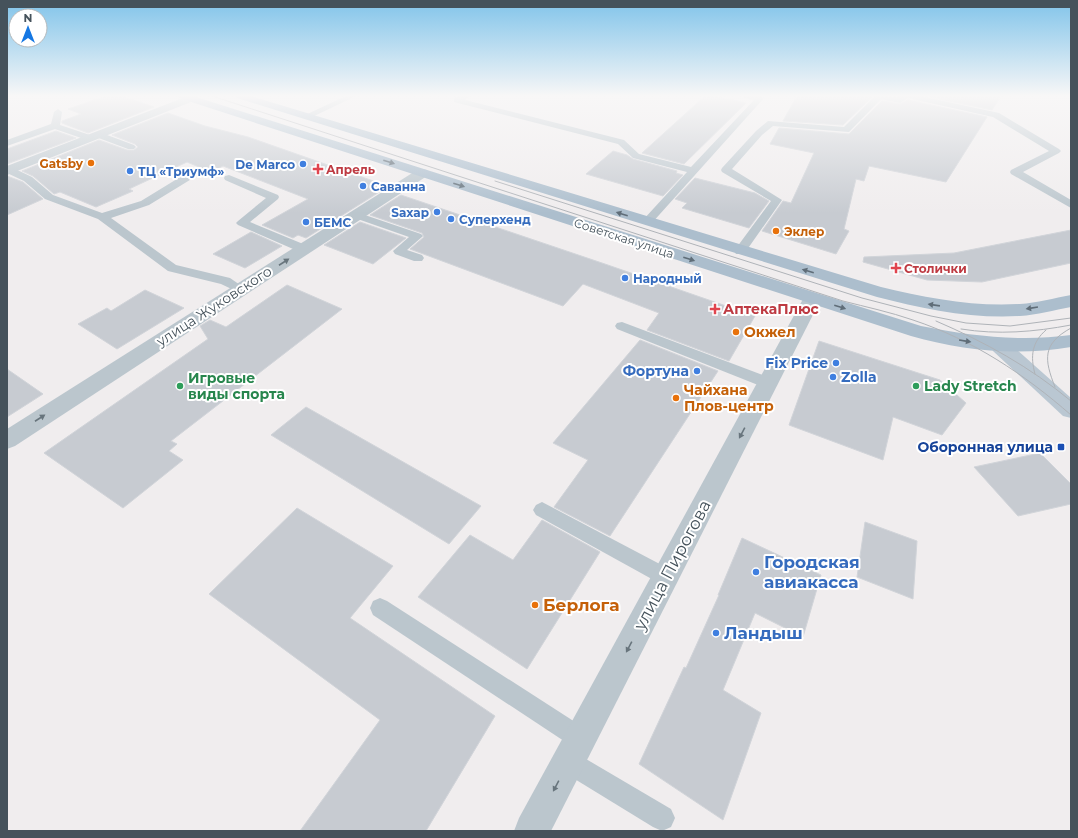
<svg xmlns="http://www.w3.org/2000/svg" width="1078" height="838" font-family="Montserrat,sans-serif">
  <rect width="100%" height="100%" fill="#f0edee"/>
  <g fill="#c7cbd1" stroke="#d1d4d9">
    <path d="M106,96H122L154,107L88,133L62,123V121L81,114L68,109Z"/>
    <path d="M705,96H715L746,103L684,164L642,153Z"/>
    <path d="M797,96H873L843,125L783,121Z"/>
    <path d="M925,96H1001L992,110Z"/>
    <path d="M908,100L987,117L946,182L869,166L864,181L856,179L844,229L849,231L836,254L762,231L783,201L791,203L814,153L770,144L779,128L849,134L882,101L900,104Z"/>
    <path d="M168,113L205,126L248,137L382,184L376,187L384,189L306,238L298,235L293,238L262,225L308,199L223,166L211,172L187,162L129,189L133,191L96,207L60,192L54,194L33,176L22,171L99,140L127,150H134L138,147L135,144L112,135Z"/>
    <path d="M56,131L76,138L7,164V149Z"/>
    <path d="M613,151L627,155L633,159L677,171L676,173L683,175L663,196L586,174Z"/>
    <path d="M7,176L23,182L43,199L7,215Z"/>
    <path d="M695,178L755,193L769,201L749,228L682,208L687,203L675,199Z"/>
    <path d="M401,195L602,263L755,316L729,361L647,330L659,313L583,284L563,306L410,249L424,237L422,233L370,215Z"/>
    <path d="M360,222L406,238L373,264L324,245Z"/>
    <path d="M1071,230V263L982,282L927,280L863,262L864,257L954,253Z"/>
    <path d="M251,232L282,246L245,268L213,254Z"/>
    <path d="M287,285L342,309L171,441L177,444L169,451L183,460L123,508L44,453L208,339L200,326L210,320L226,327Z"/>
    <path d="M145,290L184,308L117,349L78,324L107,308L111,311Z"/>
    <path d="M640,340L718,371L610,536L554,507L588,460L553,443Z"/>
    <path d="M819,341L940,380L966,403L942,435L893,417L883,460L789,425Z"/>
    <path d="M7,369L43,394L7,417Z"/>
    <path d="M306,407L481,506L449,544L271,435Z"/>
    <path d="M1040,453L1071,484V504L1018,516L974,467Z"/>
    <path d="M297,508L393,566L350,618L495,716L426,831H300L380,720L209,594Z"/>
    <path d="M542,520L600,552L527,669L418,597L470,535L513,560Z"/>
    <path d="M865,522L917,541L913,599L857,577Z"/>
    <path d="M742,538L821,575L803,637L755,613L723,690L761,713L723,820L639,764L684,667L686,668L719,595H718Z"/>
  </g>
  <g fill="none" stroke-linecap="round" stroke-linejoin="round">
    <g fill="#bbc6cd" fill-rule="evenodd">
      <path d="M346,96H356L310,118L307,119L303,116Z"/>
      <path d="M460,96H470L465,100L624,140L639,154L691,167L754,100L744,98L743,96H760L764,98L651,224L647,225L641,222L643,220L687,172L633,158L618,144L454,102V98Z"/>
      <path d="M875,96L898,97L900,96H920L999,113L1059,149L1061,151L1059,153L1023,172L1071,200V208L1011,174L1010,172L1011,170L1049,151L993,117L908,98L900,103L881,99L849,132L773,126L762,135L732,169L782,200L744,254H736L734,251L771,201L722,172L721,170L722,168L756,131L768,121L844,127Z"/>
      <path d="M58,109L62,112L60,125L93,136V140H87L55,129L7,146V140L51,124L54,112Z"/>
      <path d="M99,132L134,145L136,147L134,149H128L96,137V133Z"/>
      <path d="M7,167L13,168L32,177L53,195L102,213L141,201L190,171H198L199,173L198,175L149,205L111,218L176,265L230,278L246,289L240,293L221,284L168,271L98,219L45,199L24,181L7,173Z"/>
      <path d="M229,175L278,195L279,197L278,199L250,222L308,246L310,249L308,252H300L238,225L236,223L238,221L266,198L225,180L224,178L225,176Z"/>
      <path d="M356,212L421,234L423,236L407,250L422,255L424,258L422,261H414L395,254L393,251L409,237L352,217L350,215L352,213Z"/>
      <path d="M622,322L773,379L776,383L773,387L768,388L763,387L617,329L615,326L617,323Z"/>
      <path d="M542,502L673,571L676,577L673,583L666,586L659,583L536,515L533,510L536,505Z"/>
      <path d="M380,598L387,601L589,731L593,739L589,747L581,751L573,747L373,615L370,608L373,601Z"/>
      <path d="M569,749L671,809L675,818L671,827L662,831L653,827L560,770L557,761L560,752Z"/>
    </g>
    <g fill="#bbc6cd" fill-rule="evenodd">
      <path d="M188,96H196L198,98L196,100L7,175V166Z"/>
      <path d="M422,169L427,170L429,173L427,176L15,446L7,449V429L417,170Z"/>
      <path d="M812,293L818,295L821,299L551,831H514L519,818L803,299L806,295Z"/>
    </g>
    <path fill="#bac7d2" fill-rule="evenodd" d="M1000,339L1007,341L1071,398V418L1063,416L993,351L990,346L993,341Z"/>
    <g fill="#acbecd" fill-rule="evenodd">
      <path d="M177,96H193L921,326C971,336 1020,342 1071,335V347C1018,356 963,351 911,336L179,98Z"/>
      <path d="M235,96H251L881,287C926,298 974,307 1020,304C1037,303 1054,298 1071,295V307C1054,310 1037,315 1020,316C972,319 923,309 877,297L237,98Z"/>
    </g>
    <g stroke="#afb3b8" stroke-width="1">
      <path d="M212,96L843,301C866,307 890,312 913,320C973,340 1024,374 1071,415"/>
      <path d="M495,181L862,298L931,316L966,323L1010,326L1071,318"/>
      <path d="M936,321C985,342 1030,367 1071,401"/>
      <path d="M961,329C998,335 1034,332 1071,325"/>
      <path d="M1035,374C1030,356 1032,342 1046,330"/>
      <path d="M1055,387C1044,359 1042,344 1071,328"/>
    </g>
  </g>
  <defs><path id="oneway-solid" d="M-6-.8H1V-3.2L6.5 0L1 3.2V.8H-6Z"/></defs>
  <g fill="#5f6d78">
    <use href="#oneway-solid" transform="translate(389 162) rotate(18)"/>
    <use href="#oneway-solid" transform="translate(459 185) rotate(18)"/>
    <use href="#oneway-solid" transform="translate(622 214) rotate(-163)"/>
    <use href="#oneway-solid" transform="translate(689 259) rotate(18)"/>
    <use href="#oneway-solid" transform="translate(808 271) rotate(-164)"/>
    <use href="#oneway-solid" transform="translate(934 305) rotate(-172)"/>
    <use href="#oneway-solid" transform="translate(840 307) rotate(17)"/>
    <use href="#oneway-solid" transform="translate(1032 308) rotate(171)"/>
    <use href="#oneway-solid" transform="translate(965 341) rotate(9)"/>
  </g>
  <g fill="#68757d">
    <use href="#oneway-solid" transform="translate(284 262) rotate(-33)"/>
    <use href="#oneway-solid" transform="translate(40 418) rotate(-33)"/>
    <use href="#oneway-solid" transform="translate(742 433) rotate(118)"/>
    <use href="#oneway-solid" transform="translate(629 647) rotate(118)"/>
    <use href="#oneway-solid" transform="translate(556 786) rotate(118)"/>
  </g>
  <linearGradient id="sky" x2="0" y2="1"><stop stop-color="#81c4ea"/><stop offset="0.45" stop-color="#f8f7f7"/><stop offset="1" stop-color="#f8f7f7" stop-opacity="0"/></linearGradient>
  <rect width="1078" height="213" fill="url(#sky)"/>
  <g fill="#e8710a" stroke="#fff" stroke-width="1.5">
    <circle cx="91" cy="163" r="4"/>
    <circle cx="776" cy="231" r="4"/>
    <circle cx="736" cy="332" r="4"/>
    <circle cx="676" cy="398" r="4"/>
    <circle cx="535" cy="605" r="4"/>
  </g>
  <g fill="#3f7fe0" stroke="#fff" stroke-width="1.5">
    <circle cx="303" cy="164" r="4"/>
    <circle cx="130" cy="171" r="4"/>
    <circle cx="363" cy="186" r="4"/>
    <circle cx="437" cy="212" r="4"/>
    <circle cx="451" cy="219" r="4"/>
    <circle cx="306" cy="222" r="4"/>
    <circle cx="625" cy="278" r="4"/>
    <circle cx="836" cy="363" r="4"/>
    <circle cx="697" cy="371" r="4"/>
    <circle cx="833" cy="377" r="4"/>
    <circle cx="756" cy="572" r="4"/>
    <circle cx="716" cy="633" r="4"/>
  </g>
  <g fill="#e0444e" stroke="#fff" stroke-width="1.5">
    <path d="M316 163h4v4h4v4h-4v4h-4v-4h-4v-4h4z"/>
    <path d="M894 262h4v4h4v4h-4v4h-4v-4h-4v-4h4z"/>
    <path d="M713 303h4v4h4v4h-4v4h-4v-4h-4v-4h4z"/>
  </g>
  <g fill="#2e9e5b" stroke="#fff" stroke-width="1.5">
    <circle cx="180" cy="386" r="4"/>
    <circle cx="916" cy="386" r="4"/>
  </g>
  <rect fill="#1a4fb4" stroke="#fff" stroke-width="1.5" x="1057" y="443" width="8" height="8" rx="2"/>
  <g text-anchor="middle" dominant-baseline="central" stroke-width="4" stroke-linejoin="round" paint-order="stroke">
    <g font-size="12" font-weight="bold" fill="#c56008" stroke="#fff" text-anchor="end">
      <text x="83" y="163">Gatsby</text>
      <text x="784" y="231" text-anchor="start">Эклер</text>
    </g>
    <g font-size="12" font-weight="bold" fill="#366cbe" stroke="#fff" text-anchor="start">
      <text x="295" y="164" text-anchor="end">De Marco</text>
      <text x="138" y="171">ТЦ «Триумф»</text>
      <text x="371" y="186">Саванна</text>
      <text x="429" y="212" text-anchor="end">Saxap</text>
      <text x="459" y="219">Суперхенд</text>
      <text x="314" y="222">БЕМС</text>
      <text x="633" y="278">Народный</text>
    </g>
    <g font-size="12" font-weight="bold" fill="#be3a42" stroke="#fff" text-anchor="start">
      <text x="326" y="169">Апрель</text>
      <text x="904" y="268">Столички</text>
    </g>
    <g font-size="12" fill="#45525b" stroke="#fff">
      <text transform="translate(624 238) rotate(18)">Советская улица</text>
    </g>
    <g font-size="14" fill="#45525b" stroke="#fff">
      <text transform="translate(214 306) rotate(-33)">улица Жуковского</text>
    </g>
    <g font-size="14" font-weight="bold" fill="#be3a42" stroke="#fff" text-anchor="start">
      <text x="723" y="309">АптекаПлюс</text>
    </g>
    <g font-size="14" font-weight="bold" fill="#c56008" stroke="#fff" text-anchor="start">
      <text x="744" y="332">Окжел</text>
      <text x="684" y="390">Чайхана<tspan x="684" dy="16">Плов-центр</tspan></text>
    </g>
    <g font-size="14" font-weight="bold" fill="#366cbe" stroke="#fff" text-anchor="end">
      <text x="828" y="363">Fix Price</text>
      <text x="689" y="371">Фортуна</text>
      <text x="841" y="377" text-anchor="start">Zolla</text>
    </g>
    <g font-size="14" font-weight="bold" fill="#27864d" stroke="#fff" text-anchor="start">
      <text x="188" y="378">Игровые<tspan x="188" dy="16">виды спорта</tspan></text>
      <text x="924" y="386">Lady Stretch</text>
    </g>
    <g font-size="14" font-weight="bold" fill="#164399" stroke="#fff" text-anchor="end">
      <text x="1053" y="447">Оборонная улица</text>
    </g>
    <g font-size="17" font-weight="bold" fill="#366cbe" stroke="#fff" text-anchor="start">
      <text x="764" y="562">Городская<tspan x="764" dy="20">авиакасса</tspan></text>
      <text x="724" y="633">Ландыш</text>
    </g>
    <g font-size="17" fill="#45525b" stroke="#fff">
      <text transform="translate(672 565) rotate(-62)">улица Пирогова</text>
    </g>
    <g font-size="17" font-weight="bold" fill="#c56008" stroke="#fff" text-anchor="start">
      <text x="543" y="605">Берлога</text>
    </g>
  </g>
  <rect width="1078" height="838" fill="none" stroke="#45525b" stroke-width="16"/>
  <g transform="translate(28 28)"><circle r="19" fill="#ffffff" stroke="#b5babd"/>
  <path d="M0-3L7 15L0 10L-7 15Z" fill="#1577e3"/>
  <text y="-6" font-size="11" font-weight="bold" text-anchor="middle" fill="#45525b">N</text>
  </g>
</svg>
